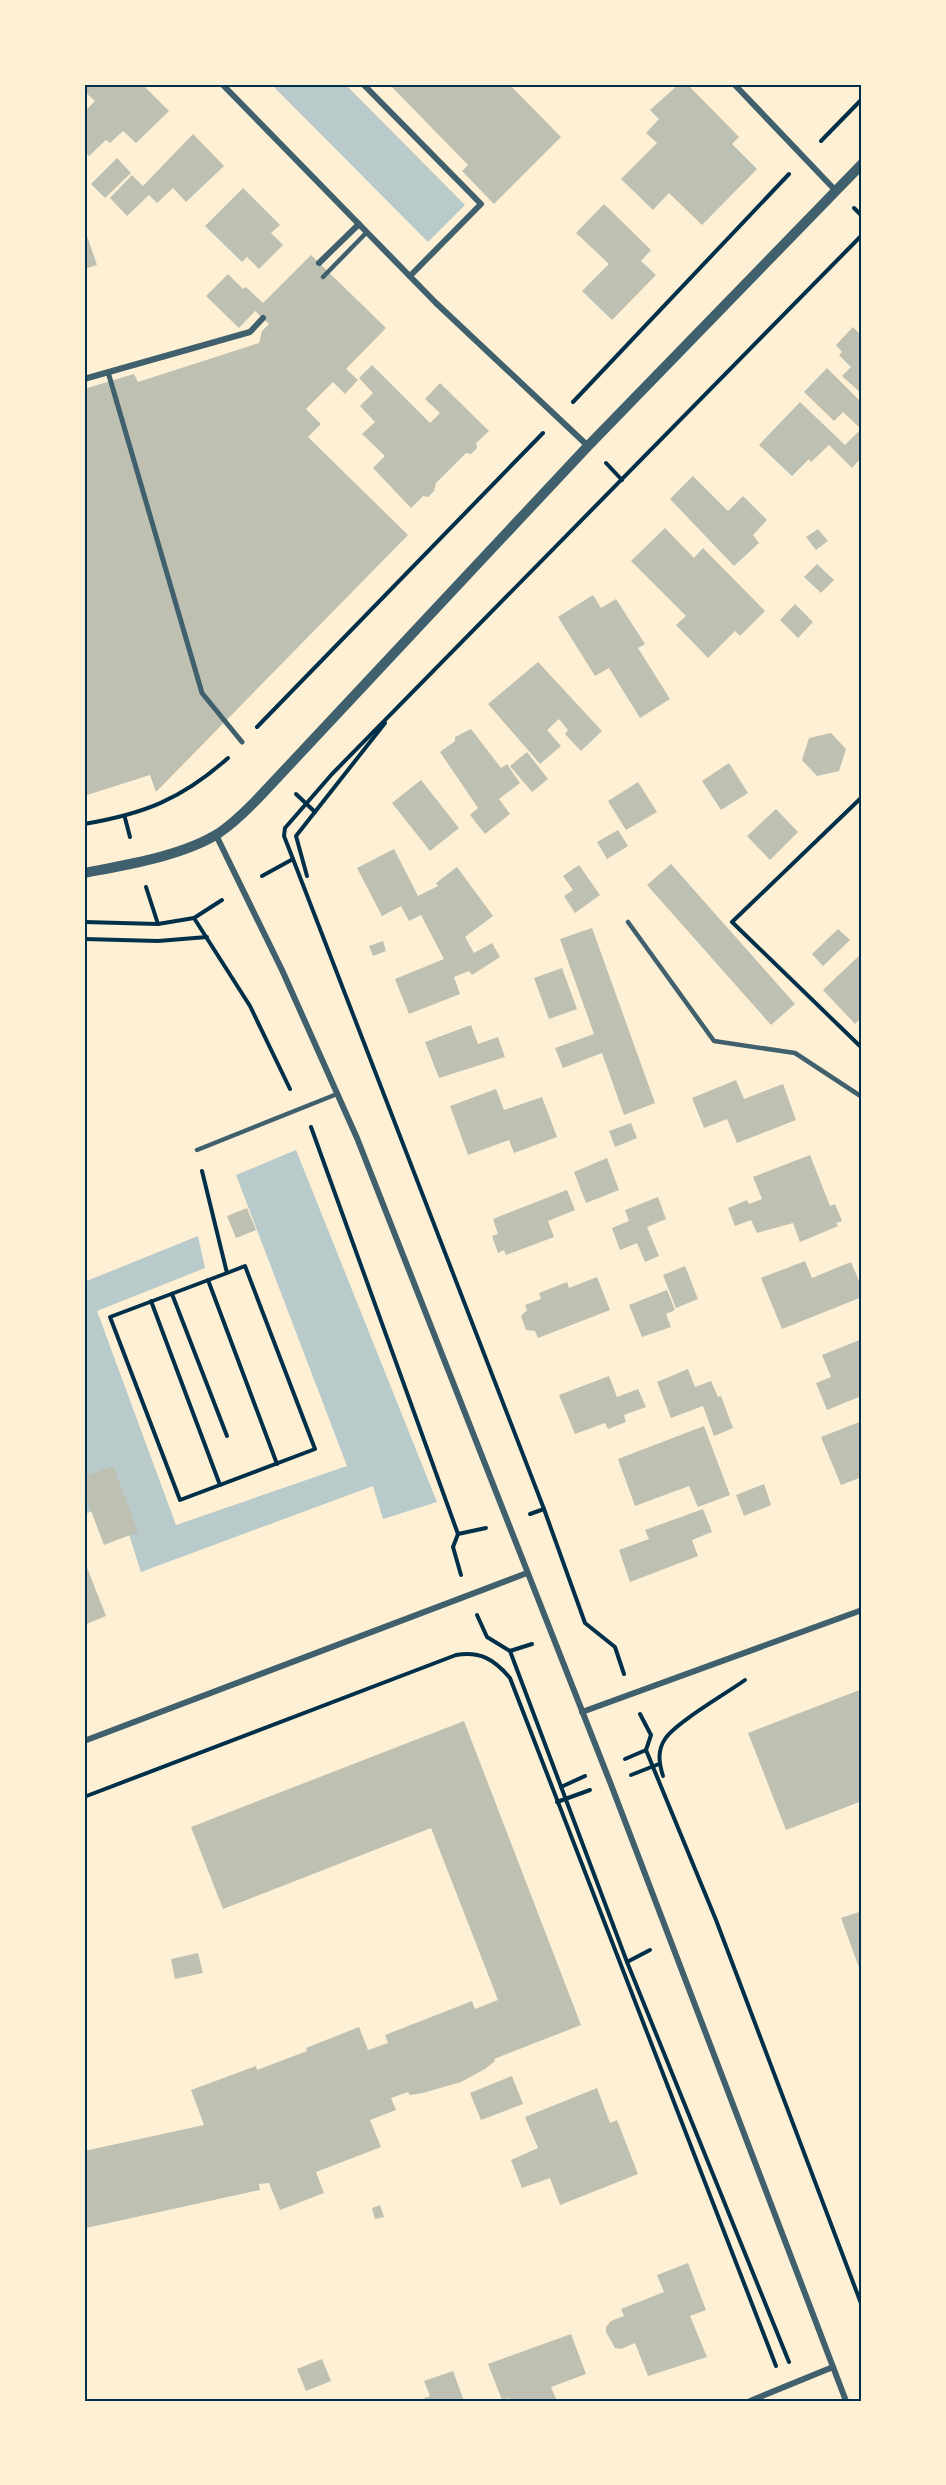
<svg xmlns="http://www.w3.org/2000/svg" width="946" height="2485" font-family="'Asap Condensed',sans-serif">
  <rect width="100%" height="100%" fill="#fdf0d5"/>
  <g fill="#b9caca">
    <path d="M271,84H345L465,205L428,242Z"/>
    <path d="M296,1150L437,1502L383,1519L373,1486L141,1572L119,1503L84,1514V1282L198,1236L205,1268L97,1311L176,1525L347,1466L236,1175Z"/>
  </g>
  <g fill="#bec0b2">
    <path d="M84,84H142L169,111L136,143L123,131L110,143L106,140L89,156L84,151V112L95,101L84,91Z"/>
    <path d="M389,84H509L561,137L494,204L462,171L468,165Z"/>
    <path d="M679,84L689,86L739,137L732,144L757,169L702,225L669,193L653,210L621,179L657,143L646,133L659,119L650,110Z"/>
    <path d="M193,134L224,166L186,202L173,188L157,203L149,195L127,216L110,198L132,175L143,186Z"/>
    <path d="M117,158L131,173L105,198L91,184Z"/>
    <path d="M243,188L280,225L271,233L283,245L259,269L247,257L242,262L205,226Z"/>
    <path d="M604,204L651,250L641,261L656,275L612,320L582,291L609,264L576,233Z"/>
    <path d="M84,227L97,265L84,269Z"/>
    <path d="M311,255L386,328L346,369L358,380L345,394L333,382L306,409L321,424L308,437L408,535L156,792L150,775L84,796V389L134,374L138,382L259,343L262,331L269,324L255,311L239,328L206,296L228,274L243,289L246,287L263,303Z"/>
    <path d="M853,327L859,333L862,330V394L842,376L851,367L839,355L842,352L836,345Z"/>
    <path d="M372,365L430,423L440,413L425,399L440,383L489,431L476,443L477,448L471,454L466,453L436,483L434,491L428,497L423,496L411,508L373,468L385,456L362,434L375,422L360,406L373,393L359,378Z"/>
    <path d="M827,368L862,403V457L852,468L829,445L811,462L809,459L792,476L759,445L800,402L845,445L861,429L843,412L834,421L804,392Z"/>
    <path d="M693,476L728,511L743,496L767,520L753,535L759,543L734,566L670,499Z"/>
    <path d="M665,528L694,558L703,548L765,611L740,636L735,631L708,658L676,625L686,616L631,561Z"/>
    <path d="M818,529L828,541L816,550L806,537Z"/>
    <path d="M817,564L834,580L821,593L804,577Z"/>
    <path d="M593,595L601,608L616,599L645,644L638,648L670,699L640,718L609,668L595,676L558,617Z"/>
    <path d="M795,604L813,622L798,638L780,620Z"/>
    <path d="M538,662L602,731L581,751L565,734L568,730L559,719L547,730L561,746L540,764L488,704Z"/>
    <path d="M471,729L501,768L507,764L520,783L499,799L510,814L485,834L470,815L478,808L440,752L455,741V737Z"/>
    <path d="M831,733L846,749L839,771L817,776L802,760L809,738Z"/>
    <path d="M527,752L548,779L532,792L510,766Z"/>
    <path d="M729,763L748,793L721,810L702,781Z"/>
    <path d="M421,780L459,828L430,851L392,803Z"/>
    <path d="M638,782L657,812L626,830L608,801Z"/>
    <path d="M776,809L798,832L770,860L747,836Z"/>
    <path d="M618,830L628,846L607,859L597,842Z"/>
    <path d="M394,849L418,896L438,886L436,883L457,867L493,916L465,937L474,953L492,943L500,957L472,975L469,971L454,977L460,994L409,1014L395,979L444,959L421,915L409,921L401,906L382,916L357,868Z"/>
    <path d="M671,864L795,1004L771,1025L647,885Z"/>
    <path d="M579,865L600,895L575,913L564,896L573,890L563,876Z"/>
    <path d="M592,928L655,1103L624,1115L602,1053L563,1068L555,1048L594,1034L560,939Z"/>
    <path d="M838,929L850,940L823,966L812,954Z"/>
    <path d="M383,941L386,951L373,956L369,946Z"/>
    <path d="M862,953V1017L855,1024L823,990Z"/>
    <path d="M562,968L577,1009L549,1019L534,978Z"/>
    <path d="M471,1025L478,1044L498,1037L505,1057L439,1078L425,1042Z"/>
    <path d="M736,1080L744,1099L783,1084L796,1120L737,1143L727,1119L704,1128L692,1098Z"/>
    <path d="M496,1089L504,1110L542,1097L557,1137L514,1153L509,1140L468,1155L450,1106Z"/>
    <path d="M631,1123L637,1138L615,1147L609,1131Z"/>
    <path d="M810,1155L830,1206L835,1204L842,1221L836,1223L838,1226L800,1242L793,1223L757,1233L751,1220L735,1226L728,1208L747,1200L749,1204L762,1199L753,1177Z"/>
    <path d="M607,1158L619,1190L586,1203L574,1172Z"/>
    <path d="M567,1190L575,1210L548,1221L554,1237L506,1255L504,1250L498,1253L492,1236L498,1234L493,1219Z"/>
    <path d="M658,1197L666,1219L647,1227L659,1256L645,1262L637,1243L620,1250L612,1228L629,1221L625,1210Z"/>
    <path d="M247,1208L256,1230L236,1238L227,1216Z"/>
    <path d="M805,1261L812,1278L851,1262L862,1288V1297L782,1329L761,1278Z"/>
    <path d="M685,1266L698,1299L676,1308L663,1275Z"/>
    <path d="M597,1277L610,1310L538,1338L535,1331L526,1330L521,1316L527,1310L525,1305L541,1299L539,1293L567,1282L569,1288Z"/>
    <path d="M667,1290L675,1310L666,1314L671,1327L642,1337L629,1305Z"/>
    <path d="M862,1339V1403L859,1397L827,1410L816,1383L831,1377L822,1355Z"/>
    <path d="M688,1369L695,1387L711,1381L718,1397L721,1396L733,1428L714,1436L703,1406L671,1418L657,1382Z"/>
    <path d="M609,1376L617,1397L638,1389L646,1407L624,1415L626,1422L608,1429L605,1423L575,1434L559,1395Z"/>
    <path d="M862,1421V1477L841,1485L821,1437Z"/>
    <path d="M704,1426L730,1495L698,1507L689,1486L635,1506L618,1459Z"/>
    <path d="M113,1466L138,1532L104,1545L84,1492V1477Z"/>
    <path d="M764,1484L771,1505L744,1516L736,1495Z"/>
    <path d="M703,1509L712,1532L692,1540L698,1556L630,1582L619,1550L649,1539L645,1530Z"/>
    <path d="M84,1560L106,1616L84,1625Z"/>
    <path d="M862,1689V1801L786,1830L748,1733Z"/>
    <path d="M464,1721L581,2025L494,2059L495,2061L485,2069L461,2082L423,2093L410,2095L408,2092L391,2098L396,2110L370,2120L381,2147L316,2172L324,2193L280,2210L269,2183L259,2184L260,2190L86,2228L84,2151L204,2125L191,2090L256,2066L257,2070L307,2051L306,2048L359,2027L368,2050L388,2043L385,2035L472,2001L475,2009L498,2000L431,1828L223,1909L191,1827Z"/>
    <path d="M862,1911V1976L841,1918Z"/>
    <path d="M198,1953L203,1973L175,1979L171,1959Z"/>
    <path d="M512,2076L523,2104L481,2120L470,2093Z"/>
    <path d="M597,2088L610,2123L617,2120L638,2174L560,2205L550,2178L522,2188L511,2160L538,2148L525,2117Z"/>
    <path d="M380,2205L384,2217L375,2219L372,2208Z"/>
    <path d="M688,2263L706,2310L690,2316L707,2357L648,2376L635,2343L621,2349L615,2348L606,2332V2327L611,2321L624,2316L621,2309L664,2292L657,2275Z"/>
    <path d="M571,2334L586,2374L551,2387L557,2401H509L508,2398L502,2400L488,2364Z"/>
    <path d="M322,2359L331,2381L306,2391L297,2369Z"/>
    <path d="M453,2371L464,2401H418L430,2396L424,2381Z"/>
  </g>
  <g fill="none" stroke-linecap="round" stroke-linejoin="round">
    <g stroke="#003049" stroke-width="4">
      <path d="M821,141L862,99"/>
      <path d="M854,208L862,216"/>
      <path d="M573,402L789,174"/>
      <path d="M606,463L622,480"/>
      <path d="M257,727L543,433"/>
      <path d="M296,794L315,812"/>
      <path d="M862,797L732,922L862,1048"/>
      <path d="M125,818L130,837"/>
      <path d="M84,824C144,814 182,799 228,758"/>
      <path d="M262,876L293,859"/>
      <path d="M307,876L296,836L385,723"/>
      <path d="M146,887L158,924"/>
      <path d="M194,918L250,1006L290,1089"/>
      <path d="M84,922L158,924L194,918L222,900"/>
      <path d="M84,939L158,941L207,937"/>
      <path d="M311,1127L458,1534L453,1547L461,1575"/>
      <path d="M202,1171L227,1273L110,1317L180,1500L315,1449L245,1266L227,1273"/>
      <path d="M208,1280L277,1464"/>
      <path d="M172,1294L227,1436"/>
      <path d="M151,1301L220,1485"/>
      <path d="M530,1514L544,1509"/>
      <path d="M458,1534L486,1528"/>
      <path d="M477,1615L487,1637L510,1651L627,1962L789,2362"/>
      <path d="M510,1651L532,1644"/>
      <path d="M624,1674L615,1647L585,1623L544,1509L293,859L284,836L285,828L332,774L862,235"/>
      <path d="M640,1714L651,1735L646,1750L716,1920L862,2306"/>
      <path d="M625,1759L646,1750"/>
      <path d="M631,1775L659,1764"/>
      <path d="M663,1776C659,1763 657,1751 665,1739C675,1723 727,1693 745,1680"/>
      <path d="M561,1787L585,1776"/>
      <path d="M84,1797L456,1655C480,1651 494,1659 510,1678L776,2366"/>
      <path d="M557,1802L590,1790"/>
      <path d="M627,1962L650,1950"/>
    </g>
    <g stroke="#3f606c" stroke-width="4.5">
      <path d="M323,277L367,232"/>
      <path d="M628,922L714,1041L795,1053L862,1097"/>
      <path d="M197,1150L337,1094"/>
    </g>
    <path stroke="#3f606c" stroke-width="5" d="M108,372L202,693L242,742"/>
    <g stroke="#3f606c" stroke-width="6">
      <path d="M222,84L436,303L588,446"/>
      <path d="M363,84L481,204L410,276"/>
      <path d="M734,84L836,191"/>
      <path d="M319,263L359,224"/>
      <path d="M84,379L250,332L263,318"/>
      <path d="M216,835L282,970L357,1138L610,1782L846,2401"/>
      <path d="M582,1712L862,1610"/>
      <path d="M84,1741L527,1573"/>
      <path d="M750,2401L833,2367"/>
    </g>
    <path stroke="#3f606c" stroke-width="10" d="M84,873C125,865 183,856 219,833C235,822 250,807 264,792L588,446L862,164"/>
  </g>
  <rect width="946" height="2485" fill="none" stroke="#fdf0d5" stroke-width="171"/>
  <rect x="86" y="86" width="774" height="2314" fill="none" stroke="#003049" stroke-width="2"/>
</svg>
